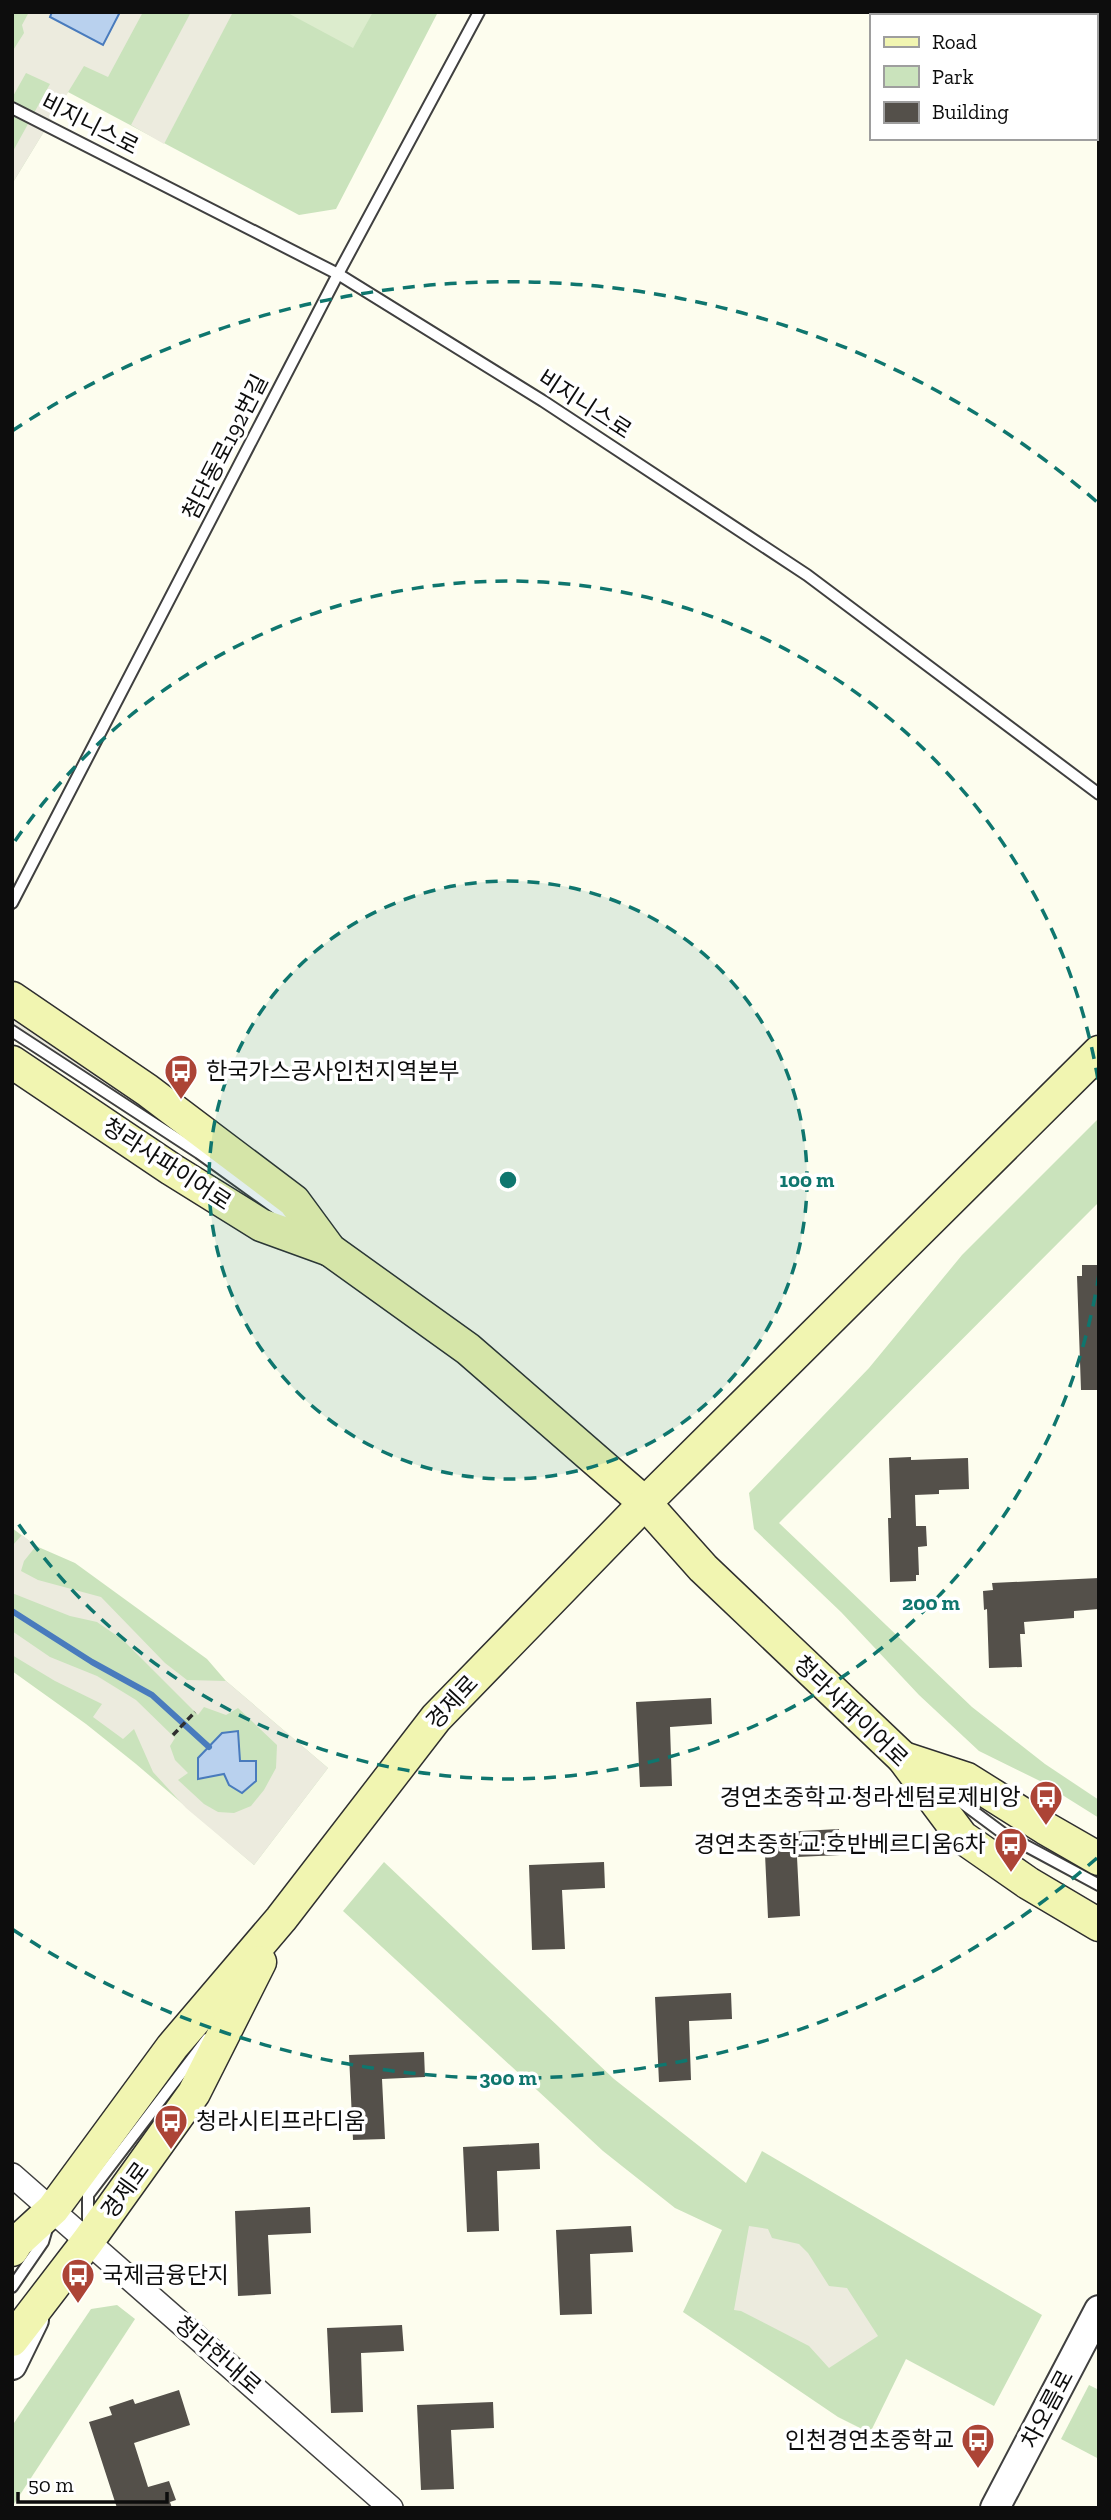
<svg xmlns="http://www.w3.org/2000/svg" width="1111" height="2520" font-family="'Zilla Slab','Noto Sans KR',serif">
  <rect width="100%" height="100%" fill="#fdfdee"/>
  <g fill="#cae3bc">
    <path d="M12,12H438L336,209L299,215L68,92L12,184Z"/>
    <path d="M1099,1118V1202L779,1523L972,1707L1045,1764L1099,1800V1818L1040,1781L979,1751L919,1695L841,1612L754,1529L749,1493L869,1368L962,1255Z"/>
    <path d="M12,1528L36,1546L75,1563L207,1659L226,1681L328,1768L254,1865L136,1764L86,1724L12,1671Z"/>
    <path d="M384,1862L614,2079L746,2183L762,2151L1042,2315L994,2406L906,2359L870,2433L838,2417L683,2312L722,2230L675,2208L603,2151L343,1911Z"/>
    <path d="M117,2305L135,2319L12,2507V2426L91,2309Z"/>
    <path d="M1089,2385L1099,2390V2459L1061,2439Z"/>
  </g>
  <path fill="#dceccd" d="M286,12H373L353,48Z"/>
  <g fill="#ecebde">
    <path d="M29,12H52L50,16L103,44L120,12H143L108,77L84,66L12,184V153L50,84L26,73L12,98V52L24,33L22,25Z"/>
    <path d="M191,12H233L164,144L131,125Z"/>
    <path d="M12,1016L117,1088L119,1091L118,1094L110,1093L12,1025Z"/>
    <path d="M22,1535L36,1546L24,1561L21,1571L38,1580L101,1597L165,1663L187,1680L226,1681L328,1768L254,1865L186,1808L153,1772L134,1729L123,1739L93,1717L102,1704L55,1681L12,1655V1631L50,1657L97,1676L136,1700L175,1738L170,1746L175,1760L188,1773L178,1780L204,1804L218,1812L234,1813L251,1806L264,1790L276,1768L277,1745L238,1708L226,1715L204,1707L198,1715L123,1640L97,1622L70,1616L12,1593V1546Z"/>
    <path d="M749,2226L768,2229L772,2238L799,2244L808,2253L829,2286L847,2288L878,2336L829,2368L809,2346L741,2311L734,2310Z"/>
  </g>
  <g fill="#b9d1ee" stroke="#497bbd" stroke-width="2">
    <path d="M52,12H120L103,45L50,17Z"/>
    <path d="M238,1731L240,1761H256V1781L242,1793L229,1785L224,1774L198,1779V1758L222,1733Z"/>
  </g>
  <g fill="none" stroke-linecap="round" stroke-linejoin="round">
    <path stroke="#497bbd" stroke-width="6" d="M12,1611L92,1662L152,1695L209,1747"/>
  </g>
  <g fill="#54504a">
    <path d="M1082,1265H1099V1390H1081L1077,1276H1082Z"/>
    <path d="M911,1457V1460L968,1458L969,1489L939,1490V1494L915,1495L916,1526H926L927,1546L918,1547L919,1575H916V1581L890,1582L888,1518H891L889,1458Z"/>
    <path d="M1099,1578V1609L1074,1611V1618L1024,1622L1025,1634H1020L1022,1667L989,1668L987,1609L984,1610L983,1591L993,1590L992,1583Z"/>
    <path d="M711,1698L712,1724L670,1727L672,1786L640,1787L636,1702Z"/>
    <path d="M839,1829L840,1855L797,1857L800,1916L768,1918L764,1833Z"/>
    <path d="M604,1862L605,1888L562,1890L565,1949L532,1950L529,1865Z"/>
    <path d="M731,1993L732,2019L689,2021L691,2080L659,2082L655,1997Z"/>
    <path d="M424,2052L425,2077L382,2079L385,2139L353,2140L349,2055Z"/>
    <path d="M539,2143L540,2169L497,2171L499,2231L467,2232L463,2147Z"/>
    <path d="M310,2207L311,2233L268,2235L271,2294L238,2296L235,2211Z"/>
    <path d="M631,2226L633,2252L590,2254L592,2314L560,2315L556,2230Z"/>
    <path d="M402,2325L404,2351L361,2353L363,2412L331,2413L327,2328Z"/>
    <path d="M179,2390L190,2425L134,2443L148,2487L169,2481L176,2500L170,2502L172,2508H117L89,2422L112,2415L109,2407L133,2399L135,2404Z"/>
    <path d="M493,2402L494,2428L451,2430L454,2489L421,2490L417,2405Z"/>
  </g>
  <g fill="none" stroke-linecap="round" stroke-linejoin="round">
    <defs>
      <g id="service">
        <path d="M12,108L338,274L543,401L807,575L1099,794"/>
        <path d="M12,903L338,274L479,12"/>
        <path d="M12,1031L199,1153L295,1222"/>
        <path d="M938,1785L1004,1834L1099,1885"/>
        <path d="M88,2227V2195L207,2039"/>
        <path d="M12,2287L43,2242L48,2225"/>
      </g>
      <path id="minor" d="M12,2175L391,2508"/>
      <g id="tertiary">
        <path d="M12,2365L34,2320"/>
        <path d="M995,2508L1099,2310"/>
      </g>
      <g id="secondary">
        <path d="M1044,12L1050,16"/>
        <path d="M1095,47L1099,49"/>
        <path d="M12,998L147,1090L294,1201L330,1250L468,1349L645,1503L703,1568L903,1758L962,1837L1028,1883L1099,1925"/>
        <path d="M12,1062L171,1169L261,1225L330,1250"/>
        <path d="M903,1758L967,1779L1045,1828L1099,1859"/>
        <path d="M12,2250L17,2242L53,2209L172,2047L281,1919L436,1718L645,1503L1099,1052"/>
        <path d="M12,2340L88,2241L194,2093L260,1962"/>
      </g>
    </defs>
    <use href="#service" stroke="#404040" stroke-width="14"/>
    <use href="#minor" stroke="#404040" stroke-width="26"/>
    <use href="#tertiary" stroke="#404040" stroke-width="32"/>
    <use href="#secondary" stroke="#2f2f2f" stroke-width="35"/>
    <path stroke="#2f2f2f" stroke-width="3.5" stroke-dasharray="7 3.5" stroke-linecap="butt" d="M173,1735L195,1712"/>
    <use href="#service" stroke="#fff" stroke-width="10"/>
    <use href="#minor" stroke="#fff" stroke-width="23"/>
    <use href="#tertiary" stroke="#fff" stroke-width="28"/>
    <use href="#secondary" stroke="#f1f5b1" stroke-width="32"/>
  </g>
  <circle cx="508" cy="1180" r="299" fill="#0f766e" fill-opacity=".12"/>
  <g fill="none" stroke="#0f766e" stroke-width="3.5" stroke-dasharray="12 9">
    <circle cx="508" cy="1180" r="299"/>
    <path d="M1099 1274A598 598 0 0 1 15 1519M15 841A598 598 0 0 1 1099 1086"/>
    <path d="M1097 1858A898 898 0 0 1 12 1929M12 431A898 898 0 0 1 1097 502"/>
  </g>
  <defs>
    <symbol id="bus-pin" viewBox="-11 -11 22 30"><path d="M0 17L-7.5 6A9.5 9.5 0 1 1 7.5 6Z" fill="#ac4436" stroke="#fff"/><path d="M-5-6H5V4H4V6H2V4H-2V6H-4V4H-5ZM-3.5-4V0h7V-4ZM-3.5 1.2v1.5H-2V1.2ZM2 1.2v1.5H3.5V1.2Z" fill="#fff"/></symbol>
  </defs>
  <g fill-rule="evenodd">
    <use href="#bus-pin" x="162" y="1052" width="38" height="52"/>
    <use href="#bus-pin" x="1027" y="1778" width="38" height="52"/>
    <use href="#bus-pin" x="992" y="1825" width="38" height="52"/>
    <use href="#bus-pin" x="152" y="2102" width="38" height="52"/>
    <use href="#bus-pin" x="59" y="2256" width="38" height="52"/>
    <use href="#bus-pin" x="959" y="2421" width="38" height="52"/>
  </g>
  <g text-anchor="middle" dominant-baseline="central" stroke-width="7" stroke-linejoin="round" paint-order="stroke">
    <g font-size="23" fill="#0d0d0d" stroke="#fff">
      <text transform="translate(90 124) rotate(27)">비지니스로</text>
      <text transform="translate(585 404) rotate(33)">비지니스로</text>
      <text transform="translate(225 447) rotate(-63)">첨단동로192번길</text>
      <text transform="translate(167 1164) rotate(33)">청라사파이어로</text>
      <text transform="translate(452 1702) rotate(-47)">경제로</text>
      <text transform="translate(851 1711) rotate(44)">청라사파이어로</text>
      <text transform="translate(125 2190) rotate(-54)">경제로</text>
      <text transform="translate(218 2355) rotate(41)">청라한내로</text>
      <text transform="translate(1047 2409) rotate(-62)">차오름로</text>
    </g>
    <g font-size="23" fill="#0d0d0d" stroke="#fff" text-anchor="start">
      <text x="206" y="1071">한국가스공사인천지역본부</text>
      <text x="1021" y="1797" text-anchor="end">경연초중학교·청라센텀로제비앙</text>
      <text x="986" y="1844" text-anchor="end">경연초중학교·호반베르디움6차</text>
      <text x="196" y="2121">청라시티프라디움</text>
      <text x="102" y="2275">국제금융단지</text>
      <text x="954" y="2440" text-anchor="end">인천경연초중학교</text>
    </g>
  </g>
  <circle cx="508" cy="1180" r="10" fill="#0f766e" stroke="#fff" stroke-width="3.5"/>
  <g font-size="21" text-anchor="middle" font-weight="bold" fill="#0f766e" stroke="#fff" stroke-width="7" stroke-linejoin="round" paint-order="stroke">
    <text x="807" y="1187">100 m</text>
    <text x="931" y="1610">200 m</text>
    <text x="508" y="2085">300 m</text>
  </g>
  <rect width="1111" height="2520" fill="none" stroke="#0d0d0d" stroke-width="28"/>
  <rect x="870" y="14" width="228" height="126" fill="#ffffff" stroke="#9e9e9e" stroke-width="2"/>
  <rect x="884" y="37" width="35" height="10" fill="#f1f5b1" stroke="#9e9e9e" stroke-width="2"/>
  <text x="932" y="49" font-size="21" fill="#0d0d0d">Road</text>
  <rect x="884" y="66" width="35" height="21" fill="#cae3bc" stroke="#9e9e9e" stroke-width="2"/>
  <text x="932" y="84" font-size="21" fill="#0d0d0d">Park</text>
  <rect x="884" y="102" width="35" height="21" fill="#54504a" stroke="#9e9e9e" stroke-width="2"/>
  <text x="932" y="119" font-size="21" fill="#0d0d0d">Building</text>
  <path d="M18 2492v10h149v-10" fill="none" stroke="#0d0d0d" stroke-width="3.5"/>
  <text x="28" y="2492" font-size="21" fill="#0d0d0d" stroke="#ffffff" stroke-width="5" paint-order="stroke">50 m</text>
</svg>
